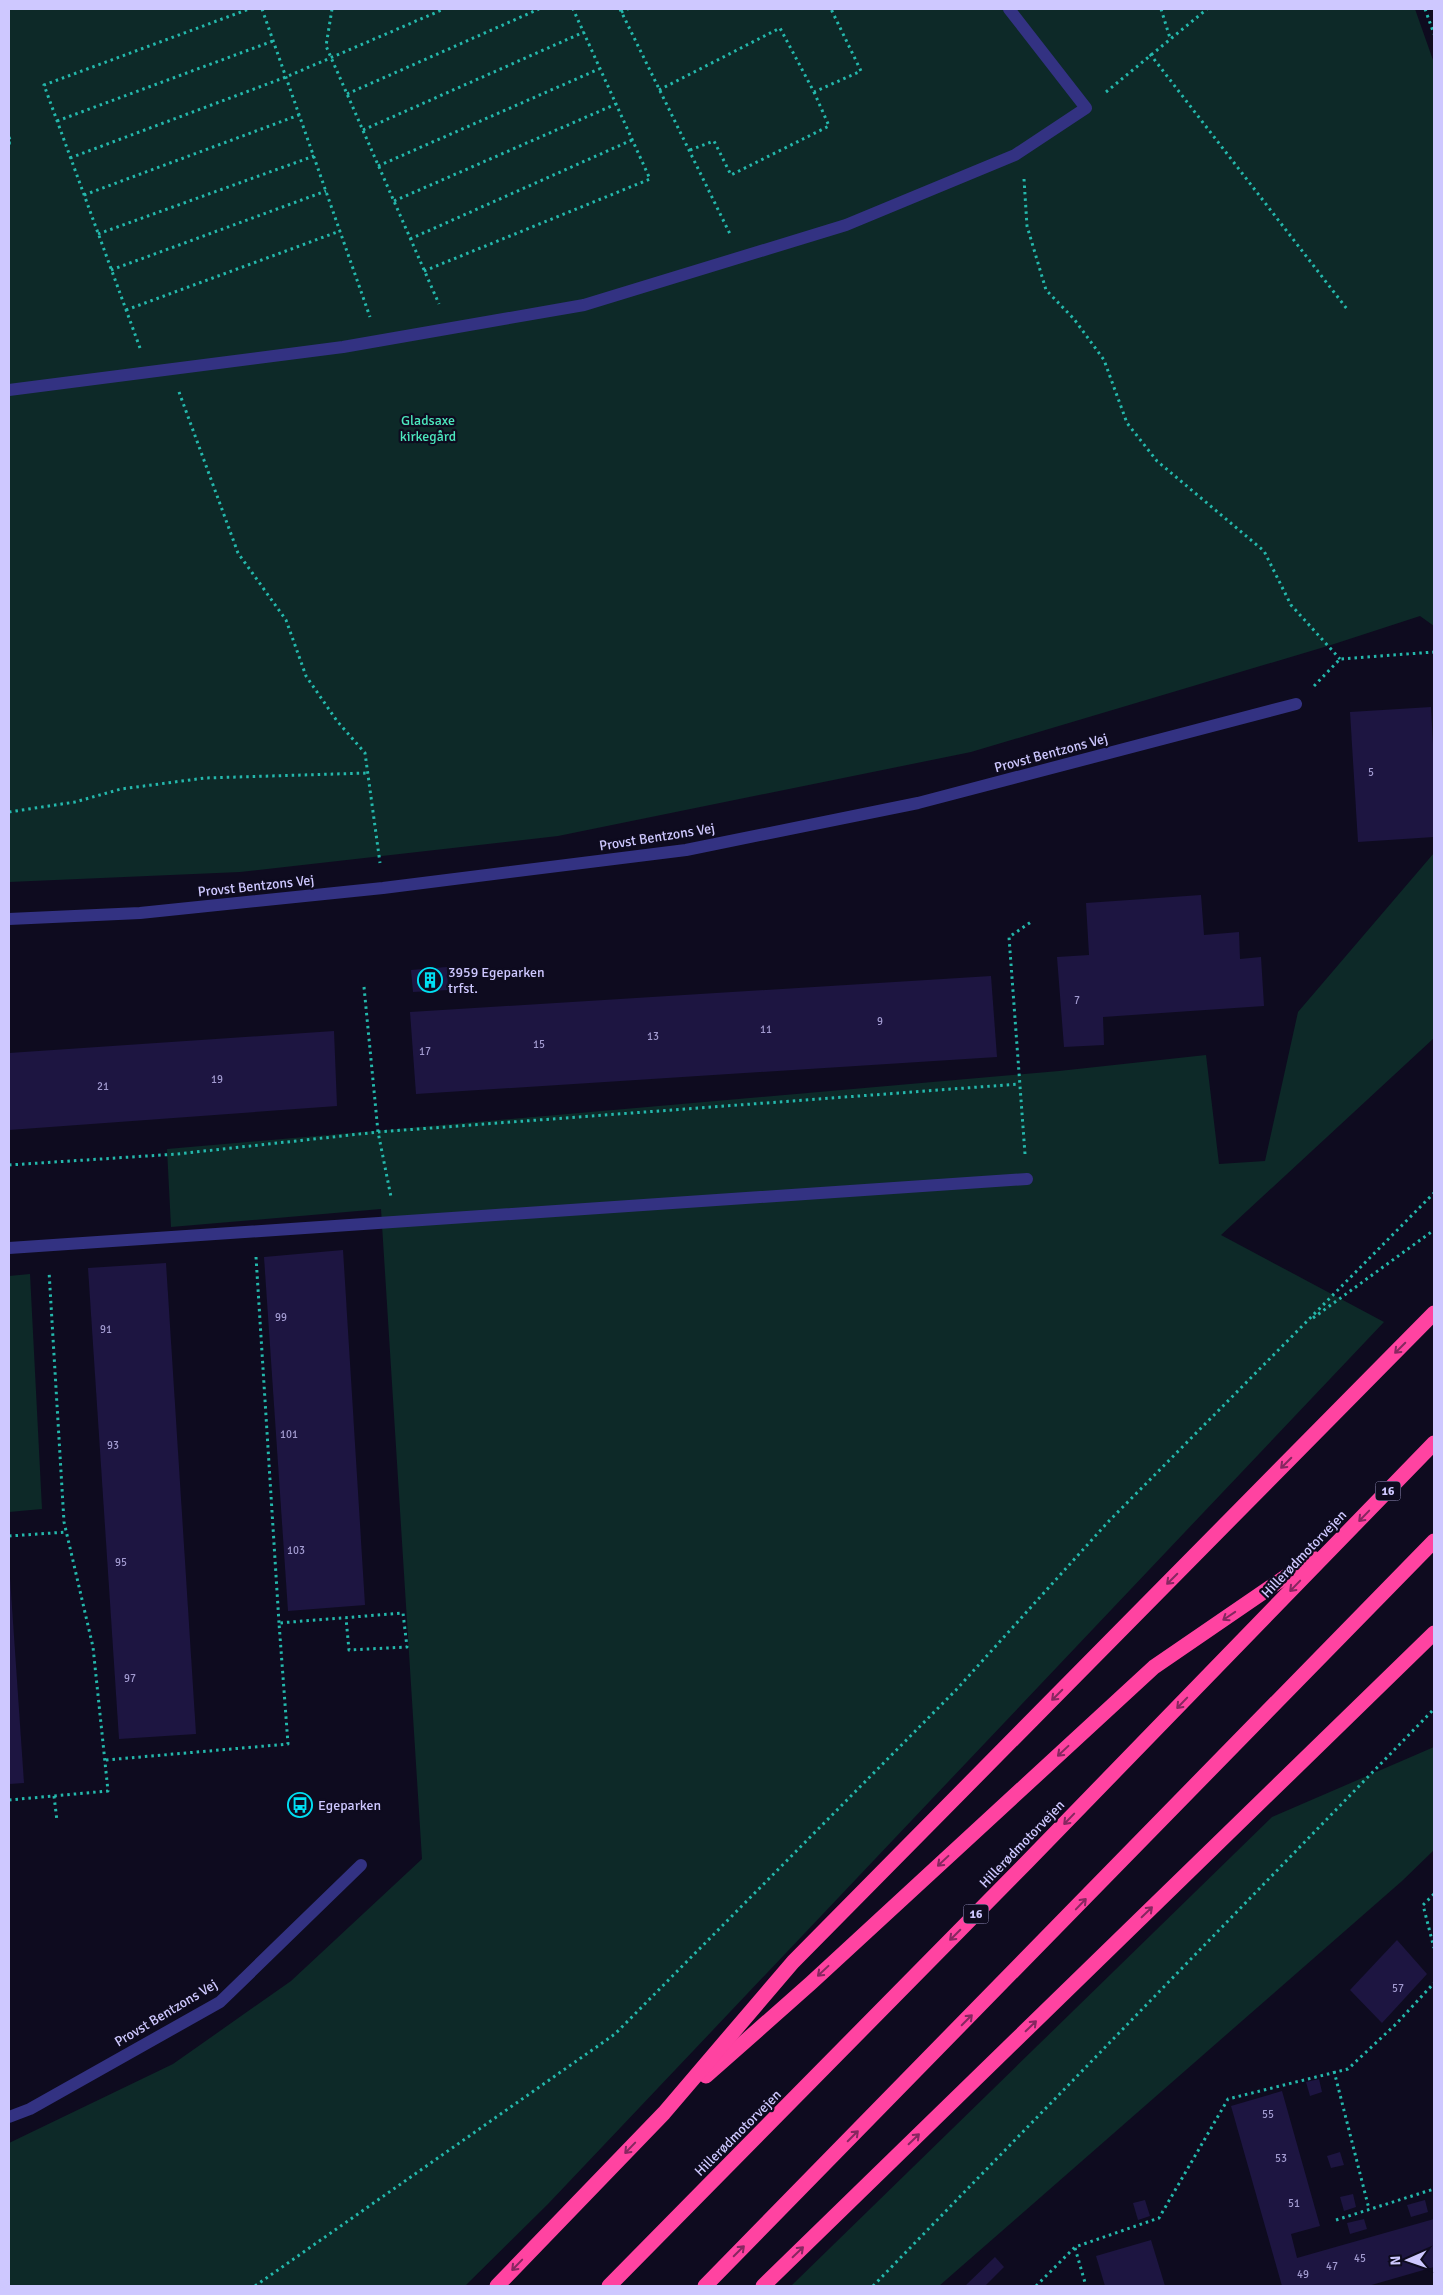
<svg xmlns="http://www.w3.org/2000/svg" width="1443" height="2295" font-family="Signika,sans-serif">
  <rect width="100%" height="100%" fill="#0e0b1f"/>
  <g fill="#0d2928">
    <path d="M9,9H1415L1434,63V626L1420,616L1331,645L971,752L558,836L240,872L9,882Z"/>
    <path d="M1434,853V1038L1221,1235L1384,1322L548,2204L465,2286H9V2143L173,2064L291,1981L422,1859L381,1209L171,1227L167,1149L1059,1071L1206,1055L1219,1164L1265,1161L1298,1012Z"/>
    <path d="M30,1274L42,1509L9,1512V1276Z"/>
    <path d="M1434,1747V1850L1402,1881L939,2286H791L1272,1817Z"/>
  </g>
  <g fill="#1d1541">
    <path d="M1431,707L1434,763V837L1358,842L1350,712Z"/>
    <path d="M1201,895L1204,935L1239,932L1240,959L1261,957L1264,1006L1103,1017L1104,1045L1064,1047L1057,957L1089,955L1086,903Z"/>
    <path d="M447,967L448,990L413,992L411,970Z"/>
    <path d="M991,976L997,1057L416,1094L410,1012Z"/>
    <path d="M334,1031L337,1106L9,1130V1053Z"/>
    <path d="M343,1250L365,1605L288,1611L264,1257Z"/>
    <path d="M166,1263L196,1734L119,1739L88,1268Z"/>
    <path d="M9,1563L24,1783L9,1784Z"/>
    <path d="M1397,1940L1427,1974L1382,2023L1350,1990Z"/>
    <path d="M1319,2079L1322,2092L1310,2096L1306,2082Z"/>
    <path d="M1282,2091L1320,2226L1291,2234L1297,2258L1434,2219V2267L1368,2286H1282L1231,2106Z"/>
    <path d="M1340,2152L1344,2165L1331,2168L1327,2156Z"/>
    <path d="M1353,2194L1356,2207L1344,2211L1340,2197Z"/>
    <path d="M1145,2200L1150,2216L1138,2220L1133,2203Z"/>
    <path d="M1425,2200L1428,2212L1411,2217L1407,2205Z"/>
    <path d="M1364,2219L1367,2229L1350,2234L1347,2223Z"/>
    <path d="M1151,2240L1165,2286H1105L1096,2256Z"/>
    <path d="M995,2257L1004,2267L985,2286H965Z"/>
  </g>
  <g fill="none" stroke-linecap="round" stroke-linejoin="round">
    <g stroke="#24b8ac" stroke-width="3" stroke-dasharray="2.5 4" stroke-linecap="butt">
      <path d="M262,9L370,317"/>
      <path d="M332,9L326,46L439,304"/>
      <path d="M620,9L730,234"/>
      <path d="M1161,9L1170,38"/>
      <path d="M1425,9L1434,34"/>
      <path d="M621,12L628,9"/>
      <path d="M1150,54L1347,309"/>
      <path d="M659,90L780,28L814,92L861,71L831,9"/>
      <path d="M1106,92L1207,9"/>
      <path d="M347,94L539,9"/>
      <path d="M57,121L273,41"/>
      <path d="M363,130L584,32"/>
      <path d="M9,137L11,143H9"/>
      <path d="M690,150L714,141L731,175L829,126L814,92"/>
      <path d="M70,158L286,77L444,9"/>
      <path d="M378,166L599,69"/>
      <path d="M1024,179L1027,226L1046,290L1074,319L1104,360L1127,423L1157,461L1264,551L1291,605L1340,659"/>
      <path d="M84,195L299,115"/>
      <path d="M394,201L616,104"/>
      <path d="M98,234L314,156"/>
      <path d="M410,239L632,140"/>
      <path d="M111,270L326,191"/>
      <path d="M424,271L650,179L573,9"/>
      <path d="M126,310L340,231"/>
      <path d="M140,348L44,85L249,9"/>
      <path d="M179,392L238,553L286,620L306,676L337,721L365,753L380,863"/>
      <path d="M1314,686L1340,659L1434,652"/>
      <path d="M9,812L75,802L121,789L205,778L368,773"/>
      <path d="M364,987L378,1132L391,1197"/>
      <path d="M1025,1154L1009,937L1031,922"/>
      <path d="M9,1165L177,1154L378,1132L1019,1084"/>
      <path d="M256,1257L279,1623"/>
      <path d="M1313,1318L1434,1230"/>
      <path d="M9,1536L67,1532"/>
      <path d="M106,1760L288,1744L279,1623L403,1613L407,1647L349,1650L346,1618"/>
      <path d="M54,1796L57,1821"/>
      <path d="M9,1800L108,1791L93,1647L64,1522L49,1271"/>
      <path d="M1434,1894L1423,1905L1434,1948"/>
      <path d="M1334,2071L1369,2209"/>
      <path d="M1336,2220L1434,2189"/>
      <path d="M1075,2248L1086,2286"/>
      <path d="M255,2286L615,2034L956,1690L1108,1522L1434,1193"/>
      <path d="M873,2286L1434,1709"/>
      <path d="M1036,2286L1075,2247L1159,2218L1228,2099L1348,2069L1396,2024L1434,1983"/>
    </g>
    <g stroke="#333282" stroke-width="12">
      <path d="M9,390L343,347L584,305L846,225L1015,155L1086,108L1009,9"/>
      <path d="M9,1248L1027,1179"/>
    </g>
    <g stroke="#333282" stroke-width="12">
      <path d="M9,919L140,913L383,888L686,850L918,803L1296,704"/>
      <path d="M9,2117L30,2109L220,2002L361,1865"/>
    </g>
    <g stroke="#ff43a1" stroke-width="15">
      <path d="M706,2076L811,1983L1154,1667L1313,1558"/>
      <path d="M497,2286L664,2113L793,1962L1434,1313"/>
      <path d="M609,2286L1027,1862L1434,1443"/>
      <path d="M705,2286L1434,1541"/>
      <path d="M763,2286L1434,1633"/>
    </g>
  </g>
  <defs><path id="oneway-shaft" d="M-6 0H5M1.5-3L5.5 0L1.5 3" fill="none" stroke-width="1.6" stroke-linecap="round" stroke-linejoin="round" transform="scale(1.25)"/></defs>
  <g stroke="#862760">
    <use href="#oneway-shaft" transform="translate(1400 1348) rotate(135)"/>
    <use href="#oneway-shaft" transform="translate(1286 1463) rotate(135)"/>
    <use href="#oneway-shaft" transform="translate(1364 1516) rotate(134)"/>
    <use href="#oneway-shaft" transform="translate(1172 1579) rotate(135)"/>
    <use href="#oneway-shaft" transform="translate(1295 1586) rotate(134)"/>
    <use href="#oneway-shaft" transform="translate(1229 1616) rotate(146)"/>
    <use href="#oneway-shaft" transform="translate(1057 1695) rotate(135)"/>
    <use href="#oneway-shaft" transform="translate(1182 1703) rotate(134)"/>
    <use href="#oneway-shaft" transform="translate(1063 1751) rotate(137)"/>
    <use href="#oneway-shaft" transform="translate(1069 1819) rotate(134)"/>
    <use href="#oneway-shaft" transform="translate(943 1861) rotate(137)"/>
    <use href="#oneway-shaft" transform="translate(1081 1904) rotate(-46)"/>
    <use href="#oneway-shaft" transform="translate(1147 1912) rotate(-44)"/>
    <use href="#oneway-shaft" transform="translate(955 1935) rotate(135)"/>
    <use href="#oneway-shaft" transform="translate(823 1971) rotate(137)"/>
    <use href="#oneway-shaft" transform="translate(967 2020) rotate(-45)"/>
    <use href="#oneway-shaft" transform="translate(1031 2026) rotate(-44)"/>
    <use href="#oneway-shaft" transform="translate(853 2136) rotate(-45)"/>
    <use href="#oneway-shaft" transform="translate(914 2139) rotate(-44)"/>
    <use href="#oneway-shaft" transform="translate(630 2148) rotate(134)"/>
    <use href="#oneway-shaft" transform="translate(739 2251) rotate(-45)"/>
    <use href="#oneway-shaft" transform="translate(798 2252) rotate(-44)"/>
    <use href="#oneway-shaft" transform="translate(517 2265) rotate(134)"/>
  </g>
  <defs>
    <symbol id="building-ring" viewBox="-11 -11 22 22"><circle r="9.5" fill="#0e0b1f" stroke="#00e0f3" stroke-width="1.5"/><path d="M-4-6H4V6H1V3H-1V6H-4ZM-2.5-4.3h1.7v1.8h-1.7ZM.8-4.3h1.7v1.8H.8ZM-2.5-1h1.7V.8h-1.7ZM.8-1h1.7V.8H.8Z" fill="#00e0f3"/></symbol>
    <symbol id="bus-ring" viewBox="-11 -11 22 22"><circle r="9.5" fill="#0e0b1f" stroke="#00e0f3" stroke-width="1.5"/><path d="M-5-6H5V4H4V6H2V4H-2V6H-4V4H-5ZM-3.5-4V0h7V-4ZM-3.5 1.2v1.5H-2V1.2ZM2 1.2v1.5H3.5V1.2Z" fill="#00e0f3"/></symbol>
  </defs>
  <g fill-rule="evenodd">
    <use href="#building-ring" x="416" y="966" width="28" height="28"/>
    <use href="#bus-ring" x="286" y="1791" width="28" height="28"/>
  </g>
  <g text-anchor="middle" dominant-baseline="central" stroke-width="4.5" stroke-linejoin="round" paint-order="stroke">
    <g font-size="11" fill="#a29bd0">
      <text x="1371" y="772">5</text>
      <text x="1077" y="1000">7</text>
      <text x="880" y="1021">9</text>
      <text x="766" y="1029">11</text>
      <text x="653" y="1036">13</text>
      <text x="539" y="1044">15</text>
      <text x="425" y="1051">17</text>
      <text x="217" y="1079">19</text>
      <text x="103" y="1086">21</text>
      <text x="281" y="1317">99</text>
      <text x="106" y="1329">91</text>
      <text x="289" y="1434">101</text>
      <text x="113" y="1445">93</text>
      <text x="296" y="1550">103</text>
      <text x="121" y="1562">95</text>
      <text x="130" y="1678">97</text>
      <text x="1398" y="1988">57</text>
      <text x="1268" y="2114">55</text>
      <text x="1281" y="2158">53</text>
      <text x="1294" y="2203">51</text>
      <text x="1360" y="2258">45</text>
      <text x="1332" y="2266">47</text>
      <text x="1303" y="2274">49</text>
    </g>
    <g fill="#0e0b1f" stroke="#948fbc" stroke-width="1">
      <rect x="1375.5" y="1481.5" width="25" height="19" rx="4"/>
      <rect x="963.5" y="1904.5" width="25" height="19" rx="4"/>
    </g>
    <g font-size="12" font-weight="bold" fill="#cec8ff">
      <text x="1388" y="1491">16</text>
      <text x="976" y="1914">16</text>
    </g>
    <g font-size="14" fill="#4ce8be" stroke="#0e0b1f">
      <text x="428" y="420">Gladsaxe<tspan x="428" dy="16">kirkegård</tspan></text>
    </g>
    <g font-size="14" fill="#cec8ff" stroke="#0e0b1f">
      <text transform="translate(1051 753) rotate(-15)">Provst Bentzons Vej</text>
      <text transform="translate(657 837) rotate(-9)">Provst Bentzons Vej</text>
      <text transform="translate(256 886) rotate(-6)">Provst Bentzons Vej</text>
      <text transform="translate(1304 1554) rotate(-46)">Hillerødmotorvejen</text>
      <text transform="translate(1022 1844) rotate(-46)">Hillerødmotorvejen</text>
      <text transform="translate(166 2013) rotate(-31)">Provst Bentzons Vej</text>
      <text transform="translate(738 2133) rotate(-45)">Hillerødmotorvejen</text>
    </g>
    <g font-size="14" fill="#cec8ff" stroke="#0e0b1f" text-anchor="start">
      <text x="448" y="972">3959 Egeparken<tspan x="448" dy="16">trfst.</tspan></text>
      <text x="318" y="1805">Egeparken</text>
    </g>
  </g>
  <rect width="1443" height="2295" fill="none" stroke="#cec8ff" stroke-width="20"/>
  <g transform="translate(1408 2260) rotate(268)" stroke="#0e0b1f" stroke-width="4" paint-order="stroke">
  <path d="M0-4L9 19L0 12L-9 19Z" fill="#cec8ff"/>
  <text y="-8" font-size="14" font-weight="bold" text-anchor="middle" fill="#cec8ff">N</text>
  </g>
</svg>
